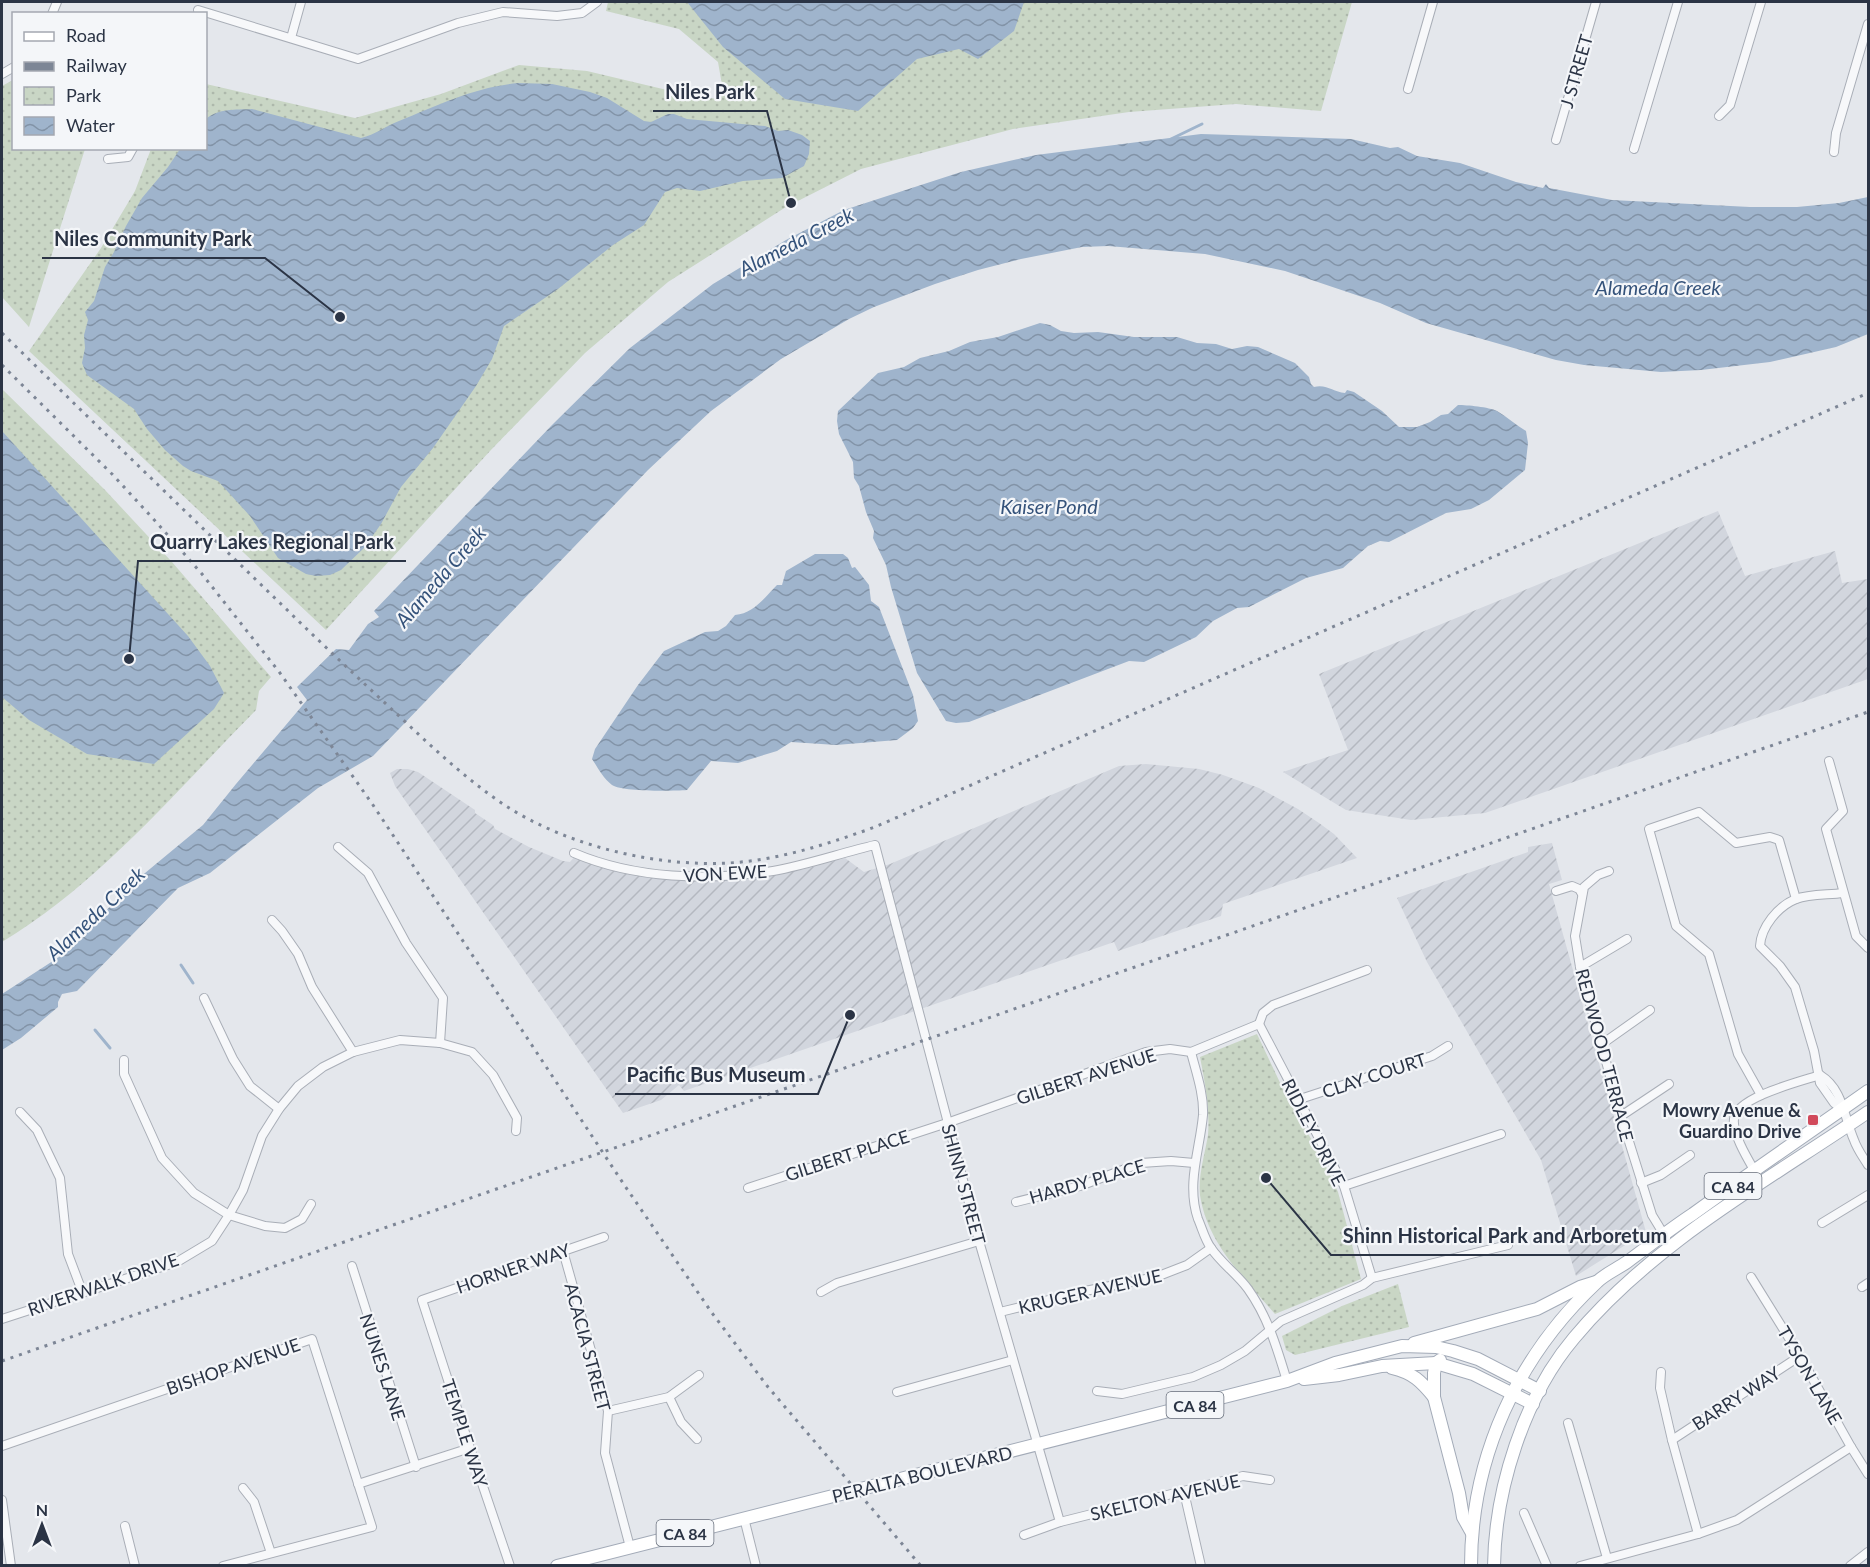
<svg xmlns="http://www.w3.org/2000/svg" width="1870" height="1567" font-family="Lato,sans-serif">
  <defs>
    <pattern id="industrial-furrows" width="10" height="10" patternUnits="userSpaceOnUse" patternTransform="scale(1.5)"><rect width="10" height="10" fill="#d2d6de"/><path d="M-1 1l2-2M0 10L10 0M9 11l2-2" fill="none" stroke="#b4b8c0"/></pattern>
    <pattern id="park-dots" width="8" height="8" patternUnits="userSpaceOnUse" patternTransform="scale(1.5)"><rect width="8" height="8" fill="#c9d6c5"/><path d="M2 2h.1M6 6h.1" fill="none" stroke="#adb8ab" stroke-width="1.8" stroke-linecap="round"/></pattern>
    <pattern id="water-waves" width="16" height="10" patternUnits="userSpaceOnUse" patternTransform="scale(1.5)"><rect width="16" height="10" fill="#9fb4cc"/><path d="M0 5q4-4 8 0t8 0" fill="none" stroke="#8293a7"/></pattern>
  </defs>
  <rect width="100%" height="100%" fill="#e4e7ec"/>
  <g fill="url(#industrial-furrows)">
    <path d="M1718,511L1745,576L1835,551L1842,583L1868,579V679L1485,813L1411,820L1346,810L1283,772L1348,750L1319,674Z"/>
    <path d="M1146,764L1199,769L1223,775L1259,788L1298,809L1319,823L1334,834L1357,858L1223,904L1221,916L1118,951L1114,942L684,1091L679,1085L661,1100L623,1113L395,786L390,773L397,769H408L418,772L475,810V813L493,825L495,829L529,847L563,861L570,862L575,856L675,879L704,881L759,878L805,869L845,858L864,872L890,864L1119,766Z"/>
    <path d="M1552,843L1562,880L1549,884L1646,1232L1576,1276L1541,1160L1427,962L1397,898L1528,852V847Z"/>
  </g>
  <g fill="url(#park-dots)">
    <path d="M608,2H1352L1321,111L1236,104L1129,112L1013,129L861,169L786,207L668,282L585,353L490,451L326,630L29,351L101,248L135,191L151,149L206,148V84L355,118L441,94L519,65L587,71L688,95L717,99L723,91L718,62L679,29L606,11Z"/>
    <path d="M13,80L14,148L85,149L29,327L2,297V86Z"/>
    <path d="M2,389L105,490L172,562L271,677L259,691L256,710C176,791 100,883 2,942Z"/>
    <path d="M1257,1034L1283,1089L1297,1116L1318,1150L1338,1192L1361,1279L1275,1314C1245,1279 1207,1243 1200,1195C1198,1175 1205,1154 1208,1135C1210,1109 1205,1083 1200,1057Z"/>
    <path d="M1398,1284L1409,1327L1295,1355L1286,1350L1282,1336L1342,1306Z"/>
  </g>
  <g fill="url(#water-waves)">
    <path d="M687,2H1024L1014,31L978,59L959,49L917,59L858,111L785,99L723,47Z"/>
    <path d="M518,83L552,84L590,92L607,98L644,121L651,122L668,114H674L687,119L765,126L778,131L788,130L802,135L810,141L809,154L804,166L782,178L743,181L700,191L677,188L665,192L644,225L613,245L558,289L504,326L492,359L476,386L433,448L401,487L381,524L364,548L341,570L330,575L316,576L306,574L278,558L250,516L218,481L191,471L183,466L165,450L147,429L134,409L87,375L82,363L85,348L84,335L88,320L85,312L94,301L105,267L114,252L126,226L142,198L168,167L180,149L206,148V119C219,108 235,110 252,109L361,138C375,135 386,126 399,121C438,105 475,87 518,83Z"/>
    <path d="M1201,134L1351,139L1390,148L1398,147L1417,156L1460,163L1516,182L1543,188L1546,184L1549,188L1612,200L1750,207H1797L1839,203L1868,197V334L1836,347L1770,362L1701,370L1661,372L1584,365L1556,360L1426,323L1380,303L1285,271L1205,254L1108,246L1082,247L1021,259L978,270L935,284L874,307L849,319L781,359L711,411L648,470L373,756L318,788L210,873L178,888L77,991L62,994L58,1002V1007L21,1038L2,1050V994L59,957L139,878L203,825L236,784L307,700L297,687L336,649L349,650L368,624L379,617L374,611L552,425L630,348L713,284L786,240L844,210L961,172L1036,155Z"/>
    <path d="M1040,323L1050,325L1061,331L1074,333L1098,332L1134,337H1177L1197,343L1216,344L1232,349L1247,346L1258,347L1295,363L1309,377L1311,384L1314,387C1327,384 1333,392 1345,393L1347,390L1354,392L1382,411L1399,427H1417L1430,422L1441,415L1448,414L1458,405C1467,405 1489,407 1497,411C1507,417 1516,425 1526,431L1528,443L1525,470L1489,500L1471,509L1446,513L1389,542L1380,541L1368,546L1343,568L1306,578L1249,607L1237,608L1213,621L1196,637L1144,662L1129,661L969,722L956,723L946,721L917,673L891,587L886,565L873,538L874,531L866,512L859,486L854,478L853,462L839,434L837,421L838,411L878,373L904,367L920,358L949,351L970,342L998,337Z"/>
    <path d="M2,431L188,636L210,666L224,693L214,709L154,764L87,754L29,720L2,697Z"/>
    <path d="M815,554H843L848,558L852,568L855,567L869,585L871,601L879,607L913,695L918,721L913,728L897,740L836,745L791,742L777,751L738,763L711,761L687,790C673,791 622,792 612,785C603,778 598,768 592,759L595,749L638,685L664,651L705,632L718,631L726,626L735,615C754,613 764,598 777,585H782L786,571Z"/>
  </g>
  <g fill="none" stroke-linecap="round" stroke-linejoin="round">
    <g stroke="#9fb4cc" stroke-width="3">
      <path d="M1171,139L1202,124"/>
      <path d="M181,965L193,983"/>
      <path d="M95,1030L110,1048"/>
    </g>
    <defs>
      <g id="street">
        <path d="M198,10L358,59L458,23L503,12L557,16L582,13L597,2"/>
        <path d="M52,14L57,2"/>
        <path d="M291,38L301,2"/>
        <path d="M2,74L14,67"/>
        <path d="M1408,89L1433,2"/>
        <path d="M1719,116L1730,105L1761,2"/>
        <path d="M1556,140L1596,2"/>
        <path d="M1634,149L1678,2"/>
        <path d="M1834,152L1836,133L1868,24"/>
        <path d="M108,159L128,157L133,148"/>
        <path d="M1829,761L1843,811L1826,829L1856,936L1868,948"/>
        <path d="M338,847L368,873L406,943L443,998L440,1043"/>
        <path d="M574,853C635,879 708,881 773,871C807,865 841,853 875,845L979,1241L1060,1522"/>
        <path d="M1609,871L1598,875L1584,887L1575,936L1580,967L1621,1116L1652,1215L1666,1238"/>
        <path d="M1556,891L1572,886L1579,889L1582,894"/>
        <path d="M272,920L282,931L298,954L312,987L353,1052"/>
        <path d="M1580,967L1627,939"/>
        <path d="M204,998L233,1059L250,1086L279,1109"/>
        <path d="M1259,1024L1344,1186L1372,1278"/>
        <path d="M1259,1024L1263,1013L1273,1005L1367,970"/>
        <path d="M1602,1044L1650,1010"/>
        <path d="M1191,1052C1196,1072 1204,1094 1203,1115C1200,1149 1186,1184 1198,1219C1202,1228 1205,1240 1211,1248C1221,1263 1237,1274 1248,1289C1268,1317 1277,1348 1287,1381"/>
        <path d="M124,1060V1074L162,1158L194,1193L229,1215L265,1226L285,1228L302,1219L311,1204"/>
        <path d="M1820,1075C1843,1089 1844,1117 1854,1140C1857,1149 1863,1157 1868,1165"/>
        <path d="M1761,1095L1738,1054L1709,954L1676,926L1649,829L1699,812L1736,843L1770,837L1779,840L1796,899"/>
        <path d="M1297,1100L1432,1056L1448,1046"/>
        <path d="M1842,1109L1834,1103L1820,1083L1814,1051L1795,987L1780,966L1760,946C1761,927 1778,906 1796,899C1809,894 1828,895 1843,893"/>
        <path d="M20,1112L37,1130L60,1178L68,1254L82,1291"/>
        <path d="M1621,1116L1669,1084"/>
        <path d="M1757,1175C1749,1161 1732,1134 1734,1119C1736,1097 1802,1081 1820,1075"/>
        <path d="M1641,1183L1661,1175L1690,1155"/>
        <path d="M1344,1186L1501,1134"/>
        <path d="M748,1188L947,1123L1146,1052L1170,1049L1191,1052L1259,1024"/>
        <path d="M1016,1202L1080,1186L1141,1163L1171,1161L1194,1163"/>
        <path d="M1822,1223L1868,1195"/>
        <path d="M563,1251L608,1411L605,1453L630,1547"/>
        <path d="M352,1266L416,1467"/>
        <path d="M1751,1277L1800,1356L1851,1447L1868,1474"/>
        <path d="M1862,1287L1868,1283"/>
        <path d="M821,1292L837,1283L979,1241"/>
        <path d="M1000,1312L1085,1291L1156,1277L1187,1265L1211,1248"/>
        <path d="M2,1319L177,1262L212,1241L229,1215L243,1190L262,1136L279,1109L298,1086L323,1067L353,1052L400,1040L440,1043L472,1052L493,1075L517,1118L516,1131"/>
        <path d="M1661,1372L1660,1388L1672,1440L1698,1534"/>
        <path d="M1097,1391L1122,1394L1193,1377L1221,1365L1245,1351L1281,1321L1363,1285L1372,1278L1508,1245"/>
        <path d="M897,1392L1013,1360"/>
        <path d="M669,1397L681,1422L697,1439"/>
        <path d="M608,1411L669,1397L699,1375"/>
        <path d="M1568,1423L1607,1558"/>
        <path d="M1672,1440L1800,1356"/>
        <path d="M2,1446L312,1339L372,1527L223,1566"/>
        <path d="M358,1484L470,1448"/>
        <path d="M243,1488L254,1502L271,1553"/>
        <path d="M1184,1492L1201,1566"/>
        <path d="M2,1500L11,1566"/>
        <path d="M1524,1513L1547,1566"/>
        <path d="M744,1518L756,1566"/>
        <path d="M125,1526L135,1566"/>
        <path d="M1024,1535L1060,1522L1243,1476L1270,1480"/>
        <path d="M510,1566L470,1448L422,1300L604,1237"/>
        <path d="M1580,1566L1698,1534L1737,1520L1851,1447"/>
        <path d="M1850,1566L1868,1552"/>
      </g>
      <g id="primary">
        <path d="M1414,1343L1537,1309L1580,1287L1596,1282"/>
        <path d="M1440,1360L1436,1363L1434,1373V1397L1459,1493L1463,1517L1472,1533"/>
        <path d="M1392,1368C1413,1373 1421,1381 1434,1397"/>
        <path d="M1304,1379L1339,1375L1382,1366L1436,1363L1473,1374L1533,1404"/>
        <path d="M557,1566L1287,1381L1335,1363L1402,1346L1436,1347L1453,1351L1478,1359L1540,1391"/>
        <path d="M1471,1566C1471,1457 1517,1357 1597,1282C1605,1274 1617,1269 1627,1262C1649,1246 1670,1229 1693,1214C1751,1172 1810,1132 1868,1091"/>
        <path d="M1494,1566C1495,1489 1524,1397 1574,1338C1654,1242 1767,1181 1868,1112"/>
      </g>
    </defs>
    <use href="#street" stroke="#a9aeb7" stroke-width="10"/>
    <use href="#primary" stroke="#a3abb8" stroke-width="14"/>
    <use href="#street" stroke="#f7f8fa" stroke-width="8"/>
    <use href="#primary" stroke="#fff" stroke-width="12"/>
    <g stroke="#7d8696" stroke-width="3" stroke-dasharray="3 6" stroke-linecap="butt">
      <path d="M2,333C95,424 188,514 281,604C320,642 359,679 399,716C433,748 467,780 506,806C568,846 656,867 729,863C779,860 828,844 875,827L1868,393"/>
      <path d="M2,365L112,474L158,524L202,574L280,673L373,805L625,1186L712,1313L768,1387L921,1566"/>
      <path d="M2,1361L1868,712"/>
    </g>
  </g>
  <rect fill="#d1495b" stroke="#f4f6f9" stroke-width="2" x="1807" y="1114" width="12" height="12" rx="3"/>
  <g text-anchor="middle" dominant-baseline="central" stroke-width="4.5" stroke-linejoin="round" paint-order="stroke">
    <g fill="#f4f6f9" stroke="#676e7b" stroke-width="1.5">
      <rect x="1704.5" y="1173" width="57" height="26" rx="4.5"/>
      <rect x="1166.5" y="1392" width="57" height="26" rx="4.5"/>
      <rect x="656.5" y="1520" width="57" height="26" rx="4.5"/>
    </g>
    <g font-size="16" font-weight="bold" fill="#2b3445">
      <text x="1733" y="1186">CA 84</text>
      <text x="1195" y="1405">CA 84</text>
      <text x="685" y="1533">CA 84</text>
    </g>
    <g font-size="18" fill="#2b3445" stroke="#f4f6f9">
      <text transform="translate(1576 71) rotate(-74)">J STREET</text>
      <text transform="translate(725 873) rotate(-3)">VON EWE</text>
      <text transform="translate(1605 1055) rotate(75)">REDWOOD TERRACE</text>
      <text transform="translate(1374 1075) rotate(-18)">CLAY COURT</text>
      <text transform="translate(1086 1076) rotate(-18)">GILBERT AVENUE</text>
      <text transform="translate(1314 1132) rotate(63)">RIDLEY DRIVE</text>
      <text transform="translate(847 1155) rotate(-18)">GILBERT PLACE</text>
      <text transform="translate(1087 1181) rotate(-16)">HARDY PLACE</text>
      <text transform="translate(964 1184) rotate(75)">SHINN STREET</text>
      <text transform="translate(513 1268) rotate(-19)">HORNER WAY</text>
      <text transform="translate(103 1284) rotate(-19)">RIVERWALK DRIVE</text>
      <text transform="translate(1090 1291) rotate(-13)">KRUGER AVENUE</text>
      <text transform="translate(588 1347) rotate(75)">ACACIA STREET</text>
      <text transform="translate(233 1366) rotate(-19)">BISHOP AVENUE</text>
      <text transform="translate(383 1367) rotate(72)">NUNES LANE</text>
      <text transform="translate(1810 1375) rotate(60)">TYSON LANE</text>
      <text transform="translate(1736 1398) rotate(-33)">BARRY WAY</text>
      <text transform="translate(465 1433) rotate(72)">TEMPLE WAY</text>
      <text transform="translate(922 1474) rotate(-14)">PERALTA BOULEVARD</text>
      <text transform="translate(1165 1497) rotate(-13)">SKELTON AVENUE</text>
    </g>
    <g font-size="18" font-weight="bold" fill="#2b3445" stroke="#f4f6f9" text-anchor="end">
      <text x="1801" y="1110">Mowry Avenue &amp;<tspan x="1801" dy="21">Guardino Drive</tspan></text>
    </g>
    <g font-size="20" font-style="italic" fill="#34527a" stroke="#f4f6f9">
      <text transform="translate(796 241) rotate(-27)">Alameda Creek</text>
      <text x="1658" y="287">Alameda Creek</text>
      <text x="1049" y="506">Kaiser Pond</text>
      <text transform="translate(440 576) rotate(-49)">Alameda Creek</text>
      <text transform="translate(95 913) rotate(-43)">Alameda Creek</text>
    </g>
  </g>
  <path fill="none" stroke="#2b3445" stroke-width="2" d="M791 203L767 111H653M340 317L265 258H42M129 659L138 561H406M850 1015L818 1094H615M1266 1178L1331 1255H1680"/>
  <g fill="#2b3445" stroke="#f4f6f9" stroke-width="2">
    <circle cx="791" cy="203" r="6"/>
    <circle cx="340" cy="317" r="6"/>
    <circle cx="129" cy="659" r="6"/>
    <circle cx="850" cy="1015" r="6"/>
    <circle cx="1266" cy="1178" r="6"/>
  </g>
  <g font-size="20" text-anchor="middle" font-weight="bold" fill="#2b3445" stroke="#f4f6f9" stroke-width="4.5" stroke-linejoin="round" paint-order="stroke">
    <text x="710" y="99">Niles Park</text>
    <text x="153" y="246">Niles Community Park</text>
    <text x="272" y="549">Quarry Lakes Regional Park</text>
    <text x="716" y="1082">Pacific Bus Museum</text>
    <text x="1505" y="1243">Shinn Historical Park and Arboretum</text>
  </g>
  <rect width="1870" height="1567" fill="none" stroke="#2b3445" stroke-width="6"/>
  <rect x="12" y="12" width="195" height="138" fill="#f4f6f9" stroke="#a4a8b1" stroke-width="1.5"/>
  <rect x="24" y="32" width="30" height="9" fill="#ffffff" stroke="#a4a8b1" stroke-width="1.5"/>
  <text x="66" y="42" font-size="18" fill="#2b3445">Road</text>
  <rect x="24" y="62" width="30" height="9" fill="#7d8696" stroke="#a4a8b1" stroke-width="1.5"/>
  <text x="66" y="72" font-size="18" fill="#2b3445">Railway</text>
  <rect x="24" y="87" width="30" height="18" fill="url(#park-dots)" stroke="#a4a8b1" stroke-width="1.5"/>
  <text x="66" y="102" font-size="18" fill="#2b3445">Park</text>
  <rect x="24" y="117" width="30" height="18" fill="url(#water-waves)" stroke="#a4a8b1" stroke-width="1.5"/>
  <text x="66" y="132" font-size="18" fill="#2b3445">Water</text>
  <g transform="translate(42 1525)" stroke="#f4f6f9" stroke-width="4.5" paint-order="stroke">
  <path d="M0-4.5L10 22L0 15L-10 22Z" fill="#2b3445"/>
  <text y="-9" font-size="16" font-weight="bold" text-anchor="middle" fill="#2b3445">N</text>
  </g>
</svg>
